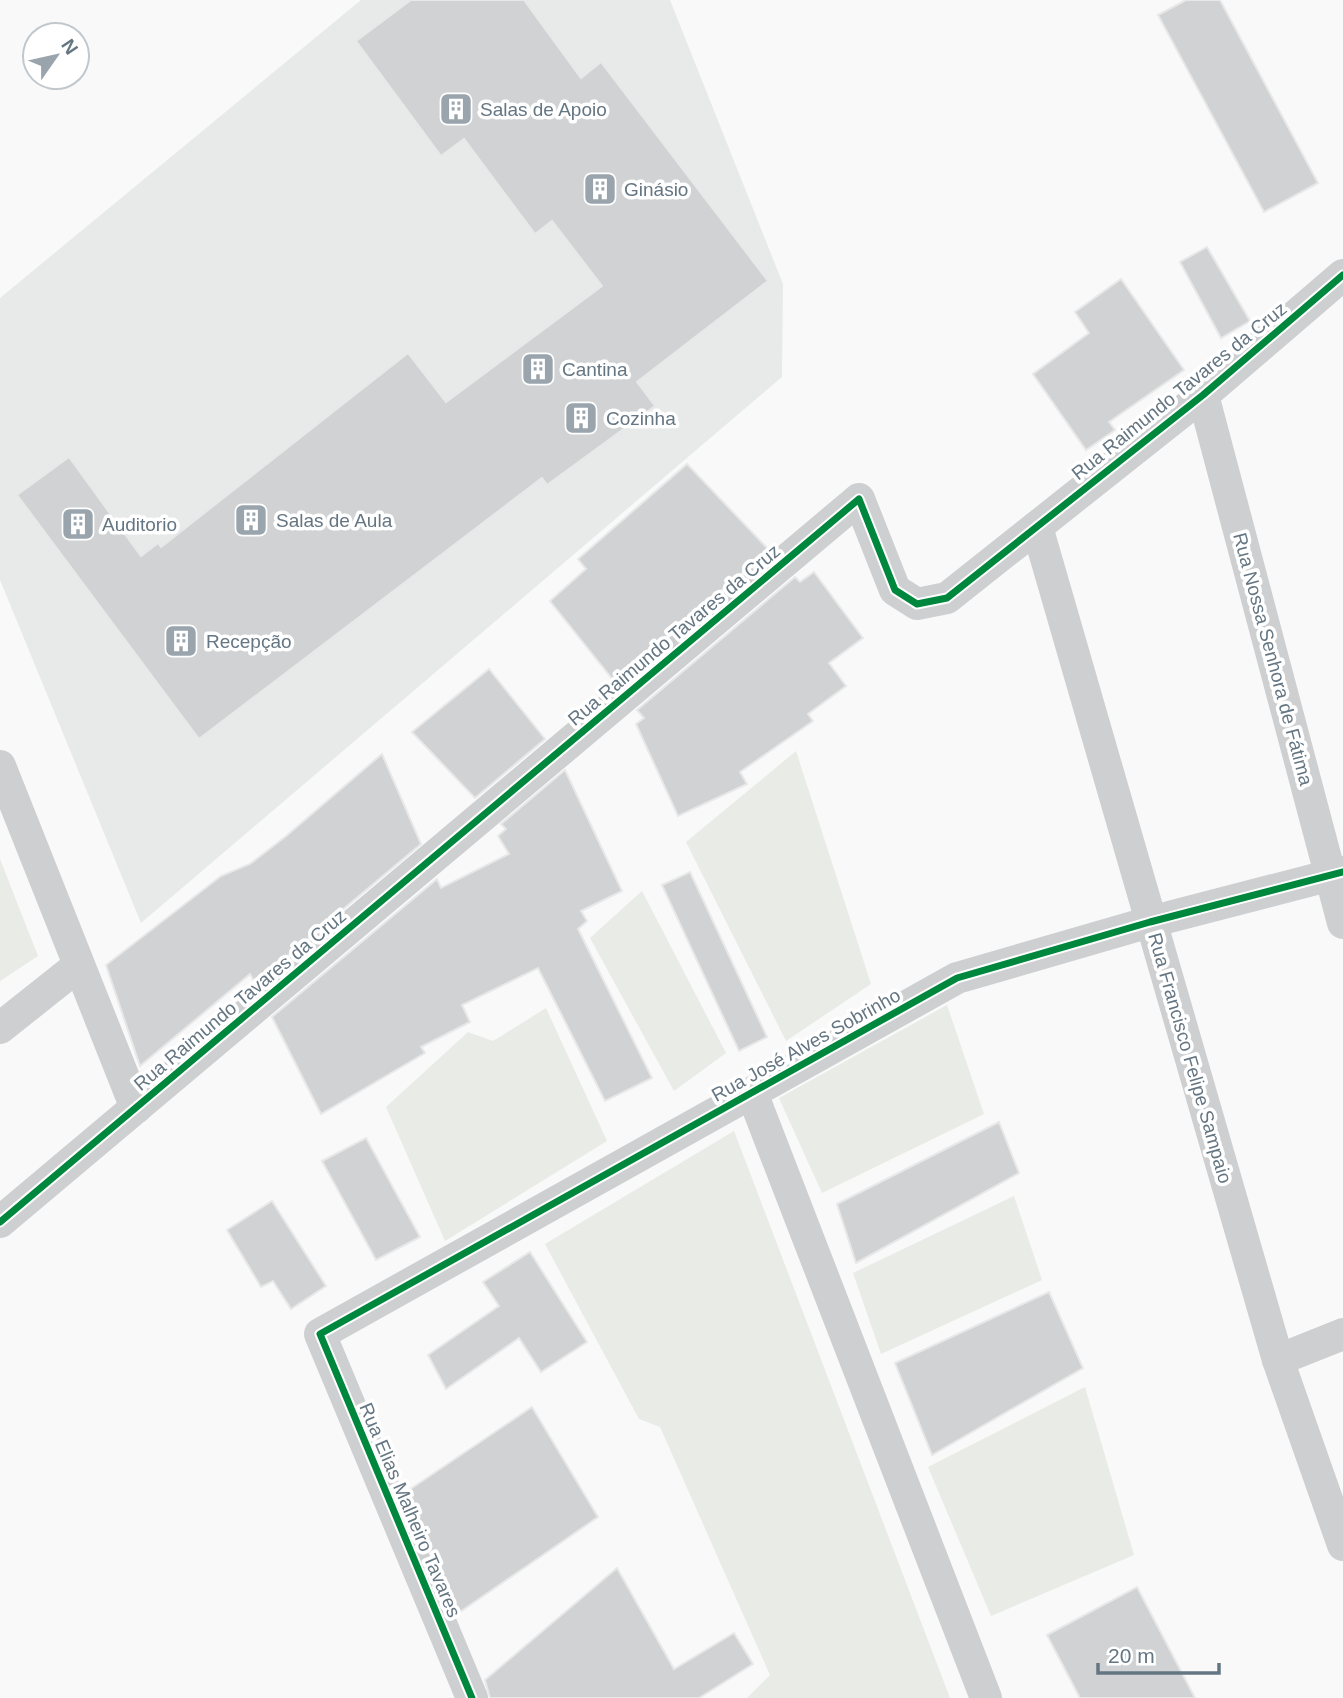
<svg xmlns="http://www.w3.org/2000/svg" width="1343" height="1698" font-family="Helvetica,sans-serif">
  <rect width="100%" height="100%" fill="#f9f9f9"/>
  <path fill="#e8e9e9" d="M361,0H670L783,284L782,377L141,923L0,580V298Z"/>
  <g fill="#e8ebe6">
    <path d="M796,751L871,984L786,1041L686,842Z"/>
    <path d="M0,859L38,956L0,981Z"/>
    <path d="M642,891L726,1053L674,1091L590,938Z"/>
    <path d="M947,1005L984,1114L822,1193L779,1098Z"/>
    <path d="M546,1008L607,1141L445,1241L386,1107L468,1032L493,1041Z"/>
    <path d="M734,1131L950,1698H747L770,1675L660,1427L639,1419L545,1244Z"/>
    <path d="M1014,1196L1042,1280L881,1354L853,1273Z"/>
    <path d="M1085,1387L1134,1555L991,1616L928,1467Z"/>
  </g>
  <g fill="#d0d2d3" stroke="#e8e8e8" stroke-width="2">
    <path d="M411,0H524L581,78L601,62L768,281L637,382L655,406L547,485L542,478L199,739L17,495L69,457L141,556L158,543L161,547L408,353L446,402L602,286L552,221L535,234L464,139L441,156L356,41Z"/>
    <path d="M1186,0H1220L1318,183L1264,212L1158,15Z"/>
    <path d="M1207,247L1250,321L1221,338L1180,262Z"/>
    <path d="M1121,279L1184,370L1109,422L1115,430L1086,450L1033,374L1089,333L1075,312Z"/>
    <path d="M687,464L769,550L614,681L550,601L586,569L578,559Z"/>
    <path d="M814,572L863,638L829,663L846,686L808,714L813,721L740,772L747,784L678,816L636,724L644,718L637,710L795,577L800,582Z"/>
    <path d="M489,669L545,739L475,798L412,732Z"/>
    <path d="M382,754L421,844L255,983L250,974L140,1066L106,965L221,876L250,864L285,837Z"/>
    <path d="M565,770L622,891L581,911L587,921L578,929L652,1078L605,1101L538,968L462,1005L470,1022L421,1047L425,1053L321,1114L272,1017L437,879L441,888L509,854L498,836L506,829L501,824Z"/>
    <path d="M690,872L767,1037L739,1051L662,885Z"/>
    <path d="M999,1122L1019,1173L856,1263L837,1204Z"/>
    <path d="M366,1138L420,1237L376,1260L322,1161Z"/>
    <path d="M272,1201L326,1286L291,1309L273,1281L261,1287L227,1230Z"/>
    <path d="M530,1252L587,1342L541,1372L519,1338L446,1389L428,1355L499,1306L483,1282Z"/>
    <path d="M1049,1292L1083,1368L932,1455L895,1363Z"/>
    <path d="M532,1407L598,1517L457,1614L406,1492Z"/>
    <path d="M617,1568L674,1669L734,1633L753,1664L699,1698H490L485,1680Z"/>
    <path d="M1137,1587L1195,1698H1080L1047,1635Z"/>
  </g>
  <g fill="none" stroke-linecap="round" stroke-linejoin="round">
    <g stroke="#cecfd0" stroke-width="32">
      <path d="M1203,395L1343,923"/>
      <path d="M1037,527L1278,1360L1343,1545"/>
      <path d="M0,766L136,1108"/>
      <path d="M0,1028L78,966"/>
      <path d="M752,1093L986,1698"/>
      <path d="M0,1222L859,499L895,590L917,604L947,598L1203,395L1343,275"/>
      <path d="M1278,1360L1343,1334"/>
      <path d="M472,1698L320,1334L957,978L1150,922L1343,872"/>
    </g>
    <defs>
      <g id="cycleway">
        <path d="M0,1222L859,499L895,590L917,604L947,598L1203,395L1343,275"/>
        <path d="M472,1698L320,1334L957,978L1150,922L1343,872"/>
      </g>
    </defs>
    <use href="#cycleway" stroke="#fff" stroke-width="11"/>
    <use href="#cycleway" stroke="#00873e" stroke-width="7"/>
  </g>
  <defs>
    <symbol id="building-square" viewBox="-11 -11 22 22"><rect x="-9" y="-9" width="18" height="18" rx="4" fill="#99a4ac" stroke="#fff"/><path d="M-4-6H4V6H1V3H-1V6H-4ZM-2.5-4.3h1.7v1.8h-1.7ZM.8-4.3h1.7v1.8H.8ZM-2.5-1h1.7V.8h-1.7ZM.8-1h1.7V.8H.8Z" fill="#fff"/></symbol>
  </defs>
  <g fill-rule="evenodd">
    <use href="#building-square" x="437" y="90" width="38" height="38"/>
    <use href="#building-square" x="581" y="170" width="38" height="38"/>
    <use href="#building-square" x="519" y="350" width="38" height="38"/>
    <use href="#building-square" x="562" y="399" width="38" height="38"/>
    <use href="#building-square" x="232" y="501" width="38" height="38"/>
    <use href="#building-square" x="59" y="505" width="38" height="38"/>
    <use href="#building-square" x="162" y="622" width="38" height="38"/>
  </g>
  <g text-anchor="middle" dominant-baseline="central" stroke-width="7" stroke-linejoin="round" paint-order="stroke">
    <g font-size="19" fill="#657683" stroke="#fff" text-anchor="start">
      <text x="480" y="109">Salas de Apoio</text>
      <text x="624" y="189">Ginásio</text>
      <text x="562" y="369">Cantina</text>
      <text x="606" y="418">Cozinha</text>
      <text x="276" y="520">Salas de Aula</text>
      <text x="102" y="524">Auditorio</text>
      <text x="206" y="641">Recepção</text>
    </g>
    <g font-size="19" fill="#657683" stroke="#fff">
      <text transform="translate(1179 391) rotate(-39)">Rua Raimundo Tavares da Cruz</text>
      <text transform="translate(674 635) rotate(-40)">Rua Raimundo Tavares da Cruz</text>
      <text transform="translate(1273 659) rotate(75)">Rua Nossa Senhora de Fátima</text>
      <text transform="translate(240 1000) rotate(-40)">Rua Raimundo Tavares da Cruz</text>
      <text transform="translate(806 1045) rotate(-29)">Rua José Alves Sobrinho</text>
      <text transform="translate(1190 1058) rotate(74)">Rua Francisco Felipe Sampaio</text>
      <text transform="translate(410 1510) rotate(67)">Rua Elias Malheiro Tavares</text>
    </g>
  </g>
  <g transform="translate(56 56) rotate(56)"><circle r="33" fill="#ffffff" stroke="#c1c8cd" stroke-width="2"/>
  <path d="M0-5L12 26L0 18L-12 26Z" fill="#99a4ac"/>
  <text y="-10" font-size="19" font-weight="bold" text-anchor="middle" fill="#657683">N</text>
  </g>
  <path d="M1098 1663v10h121v-10" fill="none" stroke="#657683" stroke-width="3.5"/>
  <text x="1108" y="1663" font-size="21" fill="#657683" stroke="#ffffff" stroke-width="5" paint-order="stroke">20 m</text>
</svg>
